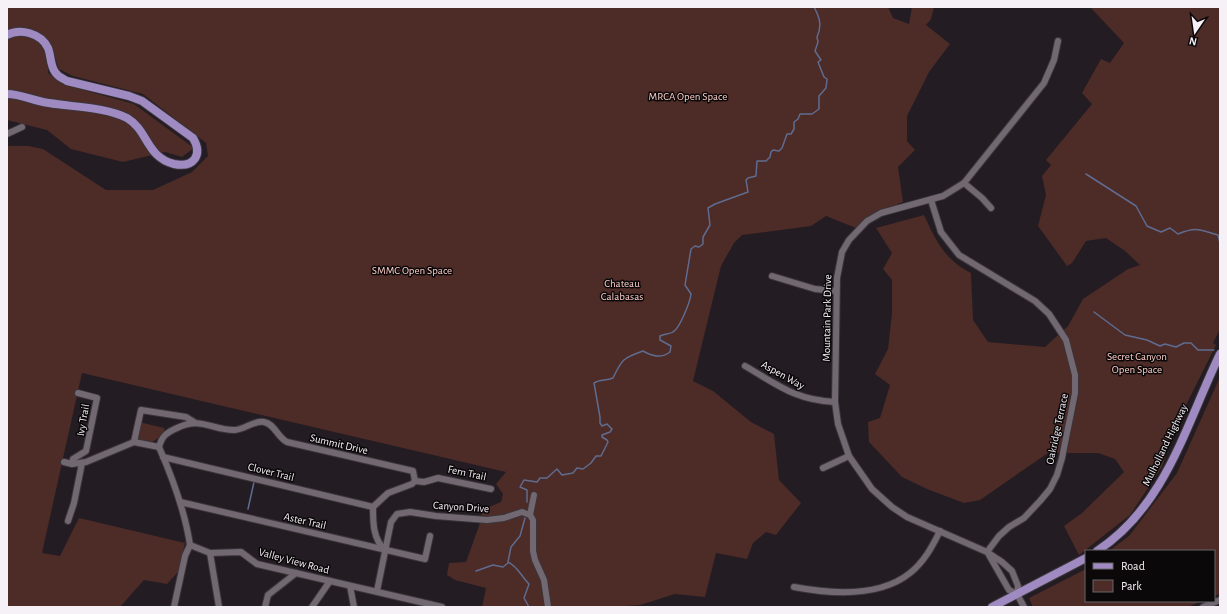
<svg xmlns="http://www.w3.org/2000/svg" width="1227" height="614" font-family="'Alegreya Sans',sans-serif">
  <rect width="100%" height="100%" fill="#231c23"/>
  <g fill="#4d2b27">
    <path d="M7,7H888L893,18L909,24L912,7H934L931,19L926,25L950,44L929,72L907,116V141L915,150L898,167L903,202L897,204L898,208L856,228L826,216L811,226L742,235L734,243L721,266L693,381L713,391L751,422L774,434L779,480L801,503L776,535L766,532L753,543L747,559L716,553L705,597L675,594L640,605L610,607H482L486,588L455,580L447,575L449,563L466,562L480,523L482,510L501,502L503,494L496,484L506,472L82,373L42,553L60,556L79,518L185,543L178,572L167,584L144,580L120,607H7V146H28L43,149L106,190H153L192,172L208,156L206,143L143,94L73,76L59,69L55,57L48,56V73L62,84L134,104L194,148L182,157L165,152L123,162L71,149L47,130L7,120Z"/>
    <path d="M1090,7H1220V329L1213,343L1216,345L1175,427L1162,467L1130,515L1079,555L1064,526L1082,513L1124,472L1115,459L1098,453H1048L980,500L964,503L927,489L902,477L869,442L868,422L880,418L890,385L875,374L888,349L892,313V280L883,269L892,253L876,228L924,215C936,241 945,260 971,273L973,320L988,342L1045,347L1068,326L1083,299L1128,269L1140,265L1125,251L1106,238L1086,241L1072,263L1067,266L1038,226L1046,195L1042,176L1051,165L1046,160L1092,104L1082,93L1101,59L1110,63L1124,43Z"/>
    <path d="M1220,377V594L1214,596V551H1109L1129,536L1177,473Z"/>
    <path d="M139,422L164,428V432C155,442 151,444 138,441L136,438Z"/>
    <path d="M1086,569V601H1202L1188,607H1033L1029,598Z"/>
  </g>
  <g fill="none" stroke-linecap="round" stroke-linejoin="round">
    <g stroke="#5f6c90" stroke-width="1.5">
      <path d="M1086,174L1136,206L1147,226L1161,232L1170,228L1178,234C1197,226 1200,230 1218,235L1220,243"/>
      <path d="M1094,312L1125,335L1147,340L1160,346L1165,344L1176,347L1184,343H1191L1198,350H1214"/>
      <path d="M527,502V490L520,487L524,480L537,482L540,478H547L557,469L562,475L573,473L577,468L583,469L591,463L596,456H601L608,442L607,440L602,437V435L610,432L612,429L607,424L602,426L600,423V417L594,383C600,379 606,381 613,378C622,359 623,358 643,351C652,356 661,359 670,352L671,346L660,340V336C664,334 670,334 673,332C680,328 690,302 691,294L685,285L691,249L695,246L699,247L703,244V237L710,225L708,208L715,204L748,192L746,180L748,178L756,176L757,161H766L770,157L771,152L773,150L779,151L782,148L787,134H791L794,129V122L798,119L800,114H812L819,109V96L826,88L827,79L824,77L818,62L821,60L815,51L818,42L817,37C822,26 820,18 814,7"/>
      <path d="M248,509L254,482"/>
      <path d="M525,518L520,536L511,547L508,562C518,567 521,576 529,584L524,598L529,607"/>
      <path d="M476,571L493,565L503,567L508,563"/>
    </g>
    <defs>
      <g id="minor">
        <path d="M7,134L22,127"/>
        <path d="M964,183L982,198L991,208"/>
        <path d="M931,200L941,232L959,255L1035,301L1049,314L1066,340L1075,375V393L1062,458L1057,475L1050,489L1040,501L1024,518L1009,527L999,536L987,552"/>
        <path d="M772,276L815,289L836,291"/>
        <path d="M745,366C778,385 795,400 835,402"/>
        <path d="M134,442L141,410L186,417L194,422"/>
        <path d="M163,457L373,507"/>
        <path d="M64,462L72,464L86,462L134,442L159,447"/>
        <path d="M72,464L73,459L86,451L97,398L78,393"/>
        <path d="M823,468L849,456"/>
        <path d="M415,481L424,482L438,478L491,489"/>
        <path d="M180,502L425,559L430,536"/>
        <path d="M530,515L534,495"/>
        <path d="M68,521L74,503L82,463"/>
        <path d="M190,545C185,511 173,479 159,447C162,436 166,433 177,428C200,416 212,430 234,430C244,430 254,420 264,422C275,424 277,437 287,442L413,471L415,481L412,484L388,493L373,507C373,523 373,539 385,550"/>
        <path d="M190,545L210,553L241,552L257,564L442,607"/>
        <path d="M210,553L219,607"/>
        <path d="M989,555L1009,590L1017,594"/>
        <path d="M350,586L354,607"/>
        <path d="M794,587C831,594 879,598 910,573C924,562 932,547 940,531"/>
        <path d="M377,591L391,522L397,514L410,512L436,516L487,520L504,518L522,512L530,515L533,520V551L535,560L544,580L548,607"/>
        <path d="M1017,594L1018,586L1012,571L1002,562L987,552L907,517L892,507L872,489L849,456L838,424L835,402L837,278L842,252L849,240L867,221L881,213L943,196L964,183L1044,83L1054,60L1058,41"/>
        <path d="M1017,594L1024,607"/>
        <path d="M174,607L185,556L190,545"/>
        <path d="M265,607L268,595L296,573"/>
        <path d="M312,607L330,581"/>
        <path d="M1203,607L1220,600"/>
      </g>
      <g id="major">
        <path d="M7,35C20,28 41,33 48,48C51,55 50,65 55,72C58,77 62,78 67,81L129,96L142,101L193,138C203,155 194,168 174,164C146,157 148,130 127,118C106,107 72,107 49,103C34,101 21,94 7,94"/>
        <path d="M1097,551C1166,506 1186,424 1220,354"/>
        <path d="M992,607L1086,558"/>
      </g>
    </defs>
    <use href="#minor" stroke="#3b363b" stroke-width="8"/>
    <use href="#major" stroke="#3b363b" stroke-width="10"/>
    <use href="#minor" stroke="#716871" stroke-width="6"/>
    <use href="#major" stroke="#9f8bc2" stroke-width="8"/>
  </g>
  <g text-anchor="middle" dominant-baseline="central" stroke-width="3" stroke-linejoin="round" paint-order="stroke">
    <g font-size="11" fill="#fbcdc6" stroke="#0b080a">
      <text x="688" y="96">MRCA Open Space</text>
      <text x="412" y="270">SMMC Open Space</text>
      <text x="622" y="283">Chateau<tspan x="622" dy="13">Calabasas</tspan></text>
      <text x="1137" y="356">Secret Canyon<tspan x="1137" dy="13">Open Space</tspan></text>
    </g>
    <g font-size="11" fill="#f6f1f6" stroke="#0b080a">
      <text transform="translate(827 318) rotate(-89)">Mountain Park Drive</text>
      <text transform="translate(783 375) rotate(29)">Aspen Way</text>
      <text transform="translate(83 420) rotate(-80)">Ivy Trail</text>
      <text transform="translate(1057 429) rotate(-78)">Oakridge Terrace</text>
      <text transform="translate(339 444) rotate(13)">Summit Drive</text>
      <text transform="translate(1165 445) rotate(-64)">Mulholland Highway</text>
      <text transform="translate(271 472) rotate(14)">Clover Trail</text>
      <text transform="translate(467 473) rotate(12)">Fern Trail</text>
      <text transform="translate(461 507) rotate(4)">Canyon Drive</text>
      <text transform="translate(305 521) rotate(13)">Aster Trail</text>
      <text transform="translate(294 561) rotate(15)">Valley View Road</text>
    </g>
  </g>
  <rect width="1227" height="614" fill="none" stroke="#f6f1f6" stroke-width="16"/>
  <rect x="1085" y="550" width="130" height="52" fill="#0b080a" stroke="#696568"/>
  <rect x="1093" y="563" width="20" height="6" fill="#9f8bc2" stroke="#696568"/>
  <text x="1121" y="570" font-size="12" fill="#f6f1f6">Road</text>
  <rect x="1093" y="580" width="20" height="12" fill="#4d2b27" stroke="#696568"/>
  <text x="1121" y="590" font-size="12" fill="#f6f1f6">Park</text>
  <g transform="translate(1195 32) rotate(193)" stroke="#0b080a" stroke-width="3" paint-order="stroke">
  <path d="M0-3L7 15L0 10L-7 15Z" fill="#f6f1f6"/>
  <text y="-6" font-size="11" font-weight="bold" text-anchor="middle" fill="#f6f1f6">N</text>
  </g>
</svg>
